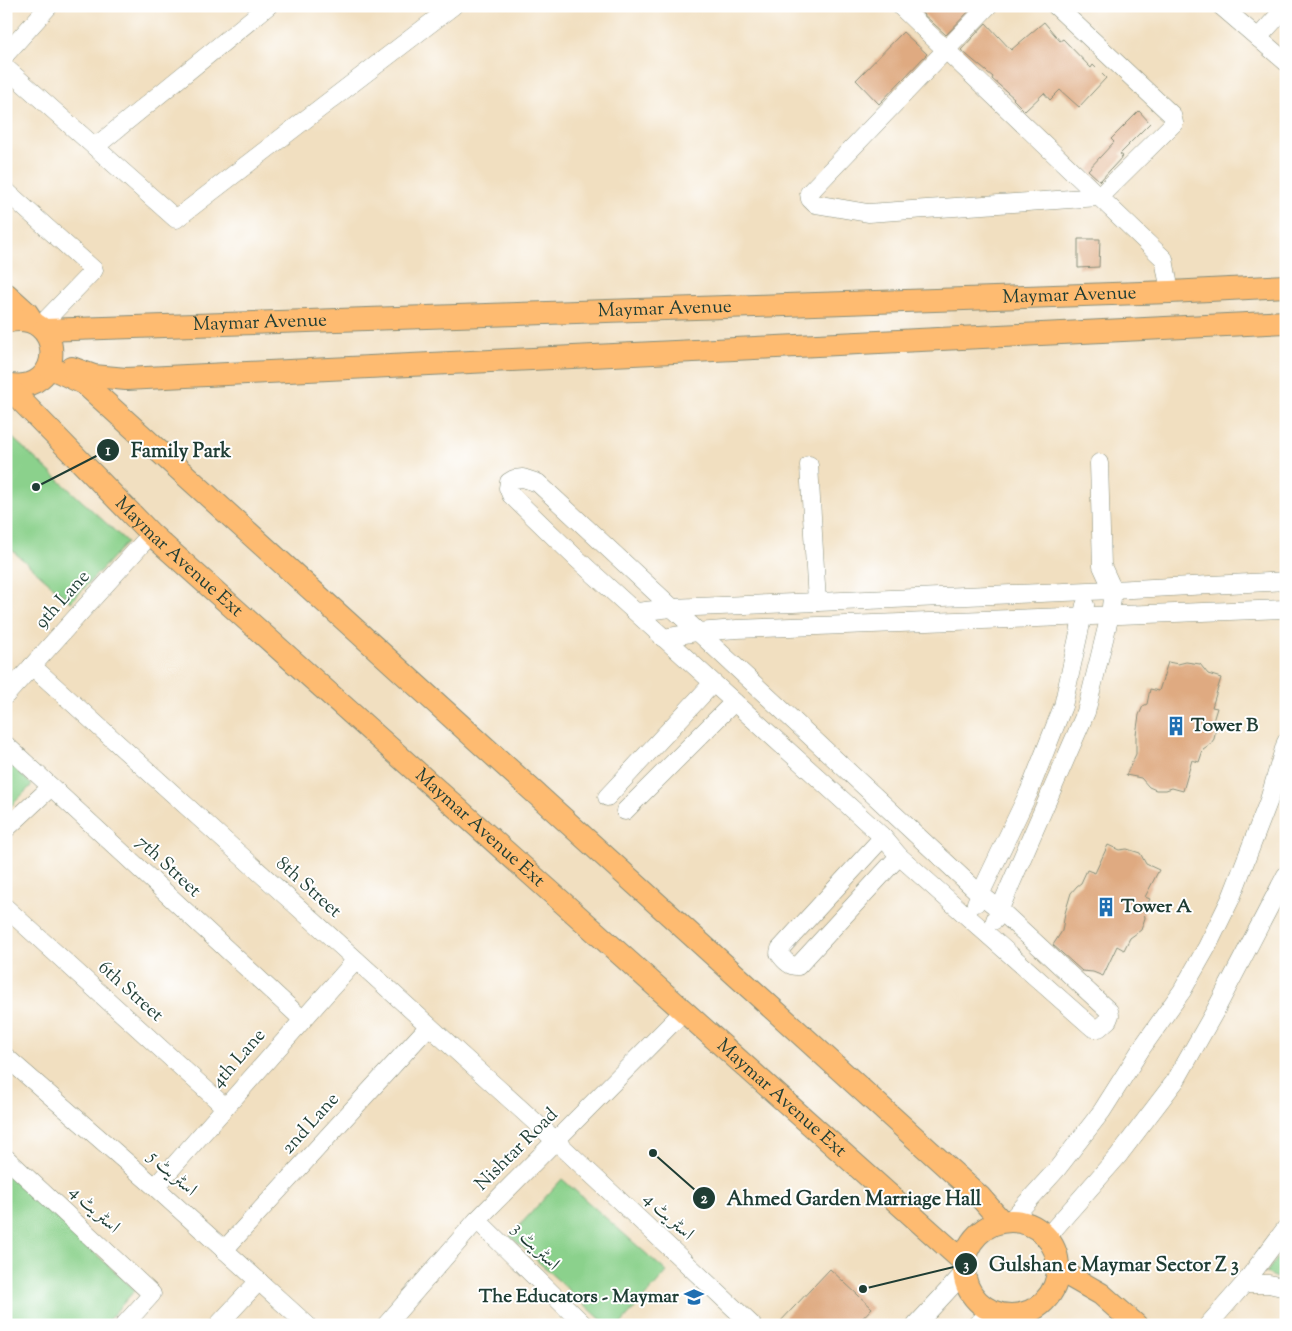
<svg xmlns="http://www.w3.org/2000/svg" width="1292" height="1331" font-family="'Sorts Mill Goudy',Amiri,serif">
  <rect width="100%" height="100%" fill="#fff"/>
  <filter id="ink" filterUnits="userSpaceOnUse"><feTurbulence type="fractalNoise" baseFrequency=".02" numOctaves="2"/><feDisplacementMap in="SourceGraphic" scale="10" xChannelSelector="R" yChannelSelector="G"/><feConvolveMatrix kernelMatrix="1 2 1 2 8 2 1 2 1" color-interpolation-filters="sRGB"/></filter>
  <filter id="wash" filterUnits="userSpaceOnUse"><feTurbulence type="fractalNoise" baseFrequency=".0096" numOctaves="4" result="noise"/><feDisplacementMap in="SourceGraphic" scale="20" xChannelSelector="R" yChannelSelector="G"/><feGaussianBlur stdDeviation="1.12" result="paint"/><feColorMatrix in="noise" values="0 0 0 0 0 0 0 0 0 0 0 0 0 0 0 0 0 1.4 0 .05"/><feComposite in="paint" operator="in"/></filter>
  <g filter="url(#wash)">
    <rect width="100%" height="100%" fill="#f1dfc0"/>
    <g fill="#8bd18c" stroke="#558760">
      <path d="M6,432L127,542L71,602L6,545Z"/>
      <path d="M6,760L32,785L6,811Z"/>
      <path d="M6,1171L135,1290L104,1325H6Z"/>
      <path d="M562,1179L667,1272L620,1325H607L510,1236Z"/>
      <path d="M1286,1246V1282L1266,1273Z"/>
    </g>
    <g id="blocks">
      <g fill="#dfaa81">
        <path d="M929,6H970L972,8L946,35L922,13Z"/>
        <path d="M1044,22L1060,41L1063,39L1091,68L1093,65L1106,78L1079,107L1060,90L1050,100L1044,93L1025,111L1013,99L1014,98L992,79L993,77L961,50L986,23L1011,50Z"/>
        <path d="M903,32L927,54L879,104L856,80Z"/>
        <path d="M1139,111L1150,123L1128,145H1129L1120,154L1123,156L1100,181L1088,170L1114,142L1111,139Z"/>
        <path d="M1078,239H1100L1099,267L1078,268Z"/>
        <path d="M1168,662L1178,664L1186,662L1200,664L1208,674L1221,678L1212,707L1217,708L1213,721L1216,728L1214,739L1209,746L1203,750L1199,762L1192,760L1183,791L1172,788L1166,790H1156L1149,787L1141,778L1126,775L1136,754V735L1139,715L1143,706L1147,704L1150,689L1159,691Z"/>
        <path d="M1108,845L1119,850L1127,849L1140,853L1146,864L1159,870L1145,897L1150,899L1144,911L1145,918L1141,930L1130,938L1124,950L1117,946L1103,976L1093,972L1082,971L1053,945L1062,931L1065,913L1071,893L1077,886L1081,883L1087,870L1095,873Z"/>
        <path d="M830,1269L872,1308L856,1325H777Z"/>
      </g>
    </g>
  </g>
  <g filter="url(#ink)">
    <use href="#blocks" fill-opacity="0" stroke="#888e7a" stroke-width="1"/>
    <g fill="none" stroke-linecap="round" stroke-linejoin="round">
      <defs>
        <g id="minor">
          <path d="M900,6L1164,259L1170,292"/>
          <path d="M988,6L809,193L810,199L815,204L868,213L1099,197L1174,123L1172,115L1056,6"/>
          <path d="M1221,6L1286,62"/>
          <path d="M1258,38L1286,7"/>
          <path d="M6,54L49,6"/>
          <path d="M6,68L176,219L453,6"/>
          <path d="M95,147L268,6"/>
          <path d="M6,191L94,270L39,327"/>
          <path d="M809,465L817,602"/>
          <path d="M523,478L538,483L980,894L999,909L1109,1011L1110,1015L1108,1020L1099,1028H1093L899,856L883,837L576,558L511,495L508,488L509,482L514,479Z"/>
          <path d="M637,612L671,608L1113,590L1286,581"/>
          <path d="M663,638L697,632L737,629L1286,609"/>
          <path d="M32,666L556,1141L752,1325"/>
          <path d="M6,695L151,534"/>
          <path d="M6,745L302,1019"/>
          <path d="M607,797L713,683"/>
          <path d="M625,811L734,702"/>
          <path d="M6,829L51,787"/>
          <path d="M883,837L780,949L779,953C783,959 790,967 798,966L899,856"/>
          <path d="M976,903L1029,792L1063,706L1085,605"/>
          <path d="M6,908L225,1107"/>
          <path d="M995,920L1086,712L1110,615L1113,590L1102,566L1099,463"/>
          <path d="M6,1057L155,1187L307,1325"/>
          <path d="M6,1158L152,1294L124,1325"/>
          <path d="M155,1187L356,960"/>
          <path d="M477,1220L584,1325"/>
          <path d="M1011,1220L1057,1169L1102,1111L1143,1046L1182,991L1207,947L1231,898L1269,800L1286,742"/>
          <path d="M1047,1237L1118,1156L1176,1080L1214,1013L1286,875"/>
          <path d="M224,1250L429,1026"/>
          <path d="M1244,1284H1269L1286,1288"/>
          <path d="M218,1325L259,1281"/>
          <path d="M386,1325L477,1220L683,1012"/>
          <path d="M916,1325L963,1274"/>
          <path d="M976,1325L992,1312"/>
          <path d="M1208,1325L1244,1284L1286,1228"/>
        </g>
        <g id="major">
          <path d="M6,294L27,313L33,322"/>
          <path d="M6,322C65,306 68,398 6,384"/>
          <path id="s1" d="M44,330L1170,292L1286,286"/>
          <path d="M49,367L85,384L980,1197L1001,1221"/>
          <path d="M72,368L94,376L126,379L1286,322"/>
          <path id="s2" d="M6,385L151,534L963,1261"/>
          <circle cx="1011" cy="1268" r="47"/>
          <path d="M1059,1270L1101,1294L1136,1325"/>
        </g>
      </defs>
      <use href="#minor" stroke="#888e7a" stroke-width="19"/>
      <use href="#major" stroke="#888e7a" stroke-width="24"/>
      <use href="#minor" stroke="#fff" stroke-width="18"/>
      <use href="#major" stroke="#febb71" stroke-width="22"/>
    </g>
  </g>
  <defs>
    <symbol id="building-bare" viewBox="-9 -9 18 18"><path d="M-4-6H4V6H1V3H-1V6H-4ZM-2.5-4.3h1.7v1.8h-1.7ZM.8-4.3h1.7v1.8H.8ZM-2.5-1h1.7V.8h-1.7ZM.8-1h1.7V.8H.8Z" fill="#1f6fb2" stroke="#fff" stroke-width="2.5" paint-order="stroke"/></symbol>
    <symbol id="school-bare" viewBox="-9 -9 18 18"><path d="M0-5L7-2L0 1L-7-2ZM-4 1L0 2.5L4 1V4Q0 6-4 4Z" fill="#1f6fb2" stroke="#fff" stroke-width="2.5" paint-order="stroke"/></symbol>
  </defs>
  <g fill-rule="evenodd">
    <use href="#building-bare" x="1162" y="712" width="28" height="28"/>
    <use href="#building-bare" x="1092" y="893" width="28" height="28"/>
    <use href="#school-bare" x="680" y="1283" width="28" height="28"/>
  </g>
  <g text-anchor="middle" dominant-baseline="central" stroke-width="4" stroke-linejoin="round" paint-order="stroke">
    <g font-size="19" fill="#1f3d34" stroke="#fff">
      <text stroke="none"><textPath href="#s1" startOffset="1026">Maymar Avenue</textPath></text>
      <text stroke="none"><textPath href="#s1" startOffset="621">Maymar Avenue</textPath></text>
      <text stroke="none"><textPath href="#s1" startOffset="216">Maymar Avenue</textPath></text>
      <text stroke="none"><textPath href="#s2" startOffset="244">Maymar Avenue Ext</textPath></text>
      <text transform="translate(63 600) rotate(-48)">9th Lane</text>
      <text stroke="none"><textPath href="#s2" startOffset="649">Maymar Avenue Ext</textPath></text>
      <text transform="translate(168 867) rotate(43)">7th Street</text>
      <text transform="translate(308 888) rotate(42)">8th Street</text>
      <text transform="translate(130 992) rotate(42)">6th Street</text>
      <text transform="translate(239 1059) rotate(-49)">4th Lane</text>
      <text stroke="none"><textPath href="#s2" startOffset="1054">Maymar Avenue Ext</textPath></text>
      <text transform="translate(311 1124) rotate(-48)">2nd Lane</text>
      <text transform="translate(517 1150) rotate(-45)">Nishtar Road</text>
      <text transform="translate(172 1174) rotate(42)">اسٹریٹ 5</text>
      <text transform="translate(94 1210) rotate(43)">اسٹریٹ 4</text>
      <text transform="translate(668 1217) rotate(43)">اسٹریٹ 4</text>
      <text transform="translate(535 1247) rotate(45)">اسٹریٹ 3</text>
    </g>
    <g font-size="19" font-weight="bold" fill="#1f3d34" stroke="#fff" text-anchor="start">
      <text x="1191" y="726">Tower B</text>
      <text x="1121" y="907">Tower A</text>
      <text x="679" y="1297" text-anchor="end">The Educators - Maymar</text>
    </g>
  </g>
  <path fill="none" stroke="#1f3d34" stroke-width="2" d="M36 487L108 450M653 1153L704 1198M863 1289L966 1264"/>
  <g fill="#1f3d34" stroke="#fff" stroke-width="2">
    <circle cx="36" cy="487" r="5"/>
    <circle cx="653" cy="1153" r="5"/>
    <circle cx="863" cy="1289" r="5"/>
    <circle cx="108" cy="450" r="12"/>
    <circle cx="704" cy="1198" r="12"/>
    <circle cx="966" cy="1264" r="12"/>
  </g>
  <g font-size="15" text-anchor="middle" font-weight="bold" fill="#fff">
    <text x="108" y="455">1</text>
    <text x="704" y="1203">2</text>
    <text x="966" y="1270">3</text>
  </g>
  <g font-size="20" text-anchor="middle" font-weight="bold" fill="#1f3d34" stroke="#fff" stroke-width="4" stroke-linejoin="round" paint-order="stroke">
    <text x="181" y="457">Family Park</text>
    <text x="854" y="1205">Ahmed Garden Marriage Hall</text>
    <text x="1114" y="1271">Gulshan e Maymar Sector Z 3</text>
  </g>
  <rect width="1292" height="1331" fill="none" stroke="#fff" stroke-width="25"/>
</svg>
